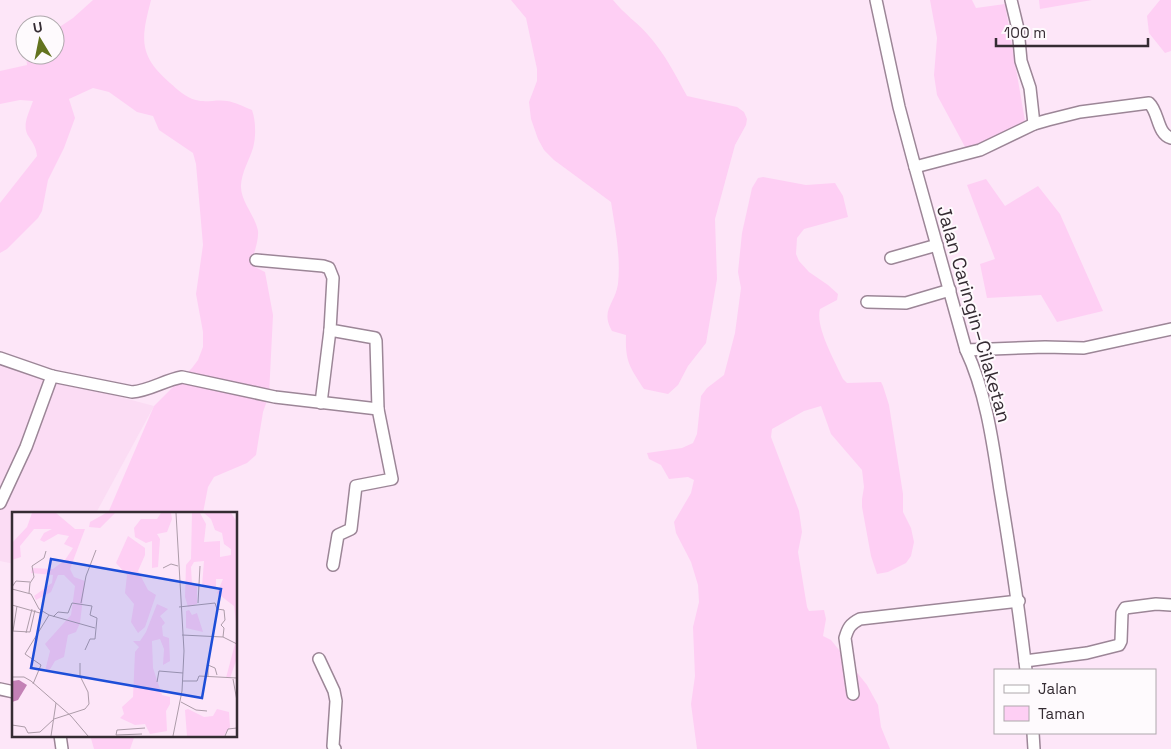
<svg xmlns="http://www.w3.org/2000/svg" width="1171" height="749" font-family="'Space Grotesk',sans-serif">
  <rect width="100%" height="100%" fill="#fde6f8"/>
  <path fill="#fbdcf4" d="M0,365L154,406L96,513H14V564L0,561Z"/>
  <g fill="#fecff4">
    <path d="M93,0H151C141,39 138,55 170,83C177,89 186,98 196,100C206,103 217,99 227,101C235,102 244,107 252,110C256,121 256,137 253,148C249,161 242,171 241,185C240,201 255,215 258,231C259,241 253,255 251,265L265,272L273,315L269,395L263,412L256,455L247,463L214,477L208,487L203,513H108L154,406L192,368L198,360L203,347V332L196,294L203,245L196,164L193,153L159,130L153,116L137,112L109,92L93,88L69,99L75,118L64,148L48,180L42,211L38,218L7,249L0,253V203L37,156C36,147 34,145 29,137C21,126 29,113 33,101L20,100L0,104V71L27,65L26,55H55V30L73,18Z"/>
    <path d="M511,0H613C624,14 638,23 649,36C665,54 676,76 687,96L737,107L744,112L747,119L746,125L735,145L715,219L717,279L706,343L688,366L678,385L668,394L644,389C630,367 625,362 626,335L612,331C600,310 615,304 618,284C621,256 615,228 611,202L554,160L544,150L538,139L531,119L529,102L537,81V69L526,18Z"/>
    <path d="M930,0H972L976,8L1005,4L1026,127L971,158L937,95L934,75L937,38Z"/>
    <path d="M1039,0H1092L1040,9Z"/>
    <path d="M1160,0H1171V51L1165,53L1149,33L1147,16Z"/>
    <path d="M763,177L806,185L835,183L843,196L848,217L804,229L797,238L796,254L799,261L809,272L828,285L838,294L837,300L820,309C815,327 835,361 843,379L847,383L881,382L883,386L889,405L903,494V512L911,528L914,542L911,556L906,563L888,572L877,574L871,556L862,507V499L864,487L862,470L831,434L821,406L804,411L772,429L771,437L799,511L802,532L798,552L807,607L809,611L824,610L826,619L823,636L831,640L867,685L878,705L881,727L890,749H697L691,704L695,676L693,627L699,602L698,585L691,562L676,533L674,522L691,493L694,480L688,477L669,479L661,465L649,459L647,453L682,448L693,443L697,434L701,396L707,388L724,375L735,333L741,288L738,272L742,233L752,188L758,178Z"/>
    <path d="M986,179L1005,206L1038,186L1060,214L1103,311L1057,322L1041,295L987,298L980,264L995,259L967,185Z"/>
    <path d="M90,735H135L130,749H94Z"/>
  </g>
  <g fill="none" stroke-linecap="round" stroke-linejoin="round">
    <defs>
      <g id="minor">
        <path d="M876,0L899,107L915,167L966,350C986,392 993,444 1000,490C1010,550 1019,610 1026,670"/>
        <path d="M1011,0L1018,29L1021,61L1030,88L1034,124"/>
        <path d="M915,167L980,150L1034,124L1048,120L1080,112L1149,103C1159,112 1157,134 1171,138"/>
        <path d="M891,258L937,245"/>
        <path d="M256,260L323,266L329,268L333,278L330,330L375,338L376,341L378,409L392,479L356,486L351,529L338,535L333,565"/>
        <path d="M867,302L906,303L950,290"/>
        <path d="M966,350L1045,347L1084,348L1171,329"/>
        <path d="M0,358L52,376L132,392C149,391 165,380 182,377L275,397L378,409"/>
        <path d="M321,403L330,330"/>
        <path d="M0,503L26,447L52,376"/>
        <path d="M319,659L334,691L336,701L333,746L335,749"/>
        <path d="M1025,661L1087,653L1119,645L1121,641L1122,613L1125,608L1156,604L1171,605"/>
        <path d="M0,689L14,692"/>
        <path d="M853,694L845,638C848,628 850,624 860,619L1019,601"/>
        <path d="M1033,733L1034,749"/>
        <path d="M60,735L62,749"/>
      </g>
    </defs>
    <use href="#minor" stroke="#9c8697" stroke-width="14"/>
    <use href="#minor" stroke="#fff" stroke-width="11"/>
  </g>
  <g text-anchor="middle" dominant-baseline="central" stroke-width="4" stroke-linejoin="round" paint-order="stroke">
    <g font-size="19" fill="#352c33" stroke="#fefafd">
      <text transform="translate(974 314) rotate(74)">Jalan Caringin–Cilaketan</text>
    </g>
  </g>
  <g transform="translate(12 512)">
    <rect width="225" height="225" fill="#fde6f8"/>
    <path d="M20,1H44L63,17H73L58,57L62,65L73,69L68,111L64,120L56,123L52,145L43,149L37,159H33L38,139L33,132L59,103L63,74L52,63H46L39,80L24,88L22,84L40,71L41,63L19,61L20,56L41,57L53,48L61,36L52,32L57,24L46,22L32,30L28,28L32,21L40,17H22L8,34L9,45L0,48V31L15,15ZM94,1H103L88,16L77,15L78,10ZM149,1H159L160,7L155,20L145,22L148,27L146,55L140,56V29L134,31L123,25L122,16L129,7H145ZM180,1H188L194,12L192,30L208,29V45L219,43V37L212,32L210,21L203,18L199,7L192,1H219L225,10V118L222,94L205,81L211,67H204V75H190L192,49L182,50L179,55L180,73H185V92L176,95L173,85L174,53L179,47ZM116,24L133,36V43L126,59L136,78L144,83L133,115L126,121L119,110L122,92L113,81L115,63L104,51ZM145,92L156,97L148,104L153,111L150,114L151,124L157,126L158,149L151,153L152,137L148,127L140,129L141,156L150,183L158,185V192L154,199L155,219L138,222L133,212L123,213L108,206L112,202L110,195L121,185L123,140L127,135L121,129H128L134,120ZM177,98L180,103L185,101L191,120L174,116V99ZM225,124V146L218,166H214ZM176,197L192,205L201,204L205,197L217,200L218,215L212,224H175L173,198Z" fill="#fecff4"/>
    <path d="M7,168L15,173L6,188L0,190V169Z" fill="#c381b6"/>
    <path fill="none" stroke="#ad9ca9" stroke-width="1" d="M151,56L159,52L166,54M22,65L20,54L32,46L34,39M0,75L4,69L18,70M0,77L19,82L27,97L37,103L83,116M17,81L18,71L22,65M69,91L74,64L84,38M186,91L188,54M0,93L28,101M167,95L203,91L205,97L212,98L213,108L209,113L212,116L211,125M41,105L46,100L56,101L60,91L80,94L78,103L85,106L83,127H78L73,138M0,119L18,120L23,98M1,119L5,94M14,121L20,97M170,123L211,125L225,132M0,165H12L19,169L59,204L76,224M196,165V153L203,156L205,163M221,167L225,189M171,169H185L187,164L225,166M145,170L147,159L171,161M21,172L29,153L13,142L37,103M169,190L184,198L195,199M0,213L13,215L16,221L28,220L42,207L73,197L77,192L76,180L68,164V151M130,222L104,223L105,218L133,216M39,224L44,191M161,224L170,179L172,139L164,1M213,224L216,217L225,216"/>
    <path fill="#1d4ed8" fill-opacity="0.15" stroke="#1d4ed8" stroke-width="2.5" d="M39,47L209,77L190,186L19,156Z"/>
    <rect width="225" height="225" fill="none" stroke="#352c33" stroke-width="2.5"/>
  </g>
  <rect x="994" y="669" width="162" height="65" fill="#fefafd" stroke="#aea8ac"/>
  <rect x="1004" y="685" width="25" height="8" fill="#ffffff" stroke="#aea8ac"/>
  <text x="1038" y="694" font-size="15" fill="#352c33">Jalan</text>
  <rect x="1004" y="706" width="25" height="15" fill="#fecff4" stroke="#aea8ac"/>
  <text x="1038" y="719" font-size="15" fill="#352c33">Taman</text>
  <g transform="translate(40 40) rotate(350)"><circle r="24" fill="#fefafd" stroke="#aea8ac"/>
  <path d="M0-4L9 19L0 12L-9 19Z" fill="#63731f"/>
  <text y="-8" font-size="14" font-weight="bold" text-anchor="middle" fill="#352c33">U</text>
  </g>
  <path d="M996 38v8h152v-8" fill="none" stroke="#352c33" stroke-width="2.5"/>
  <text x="1004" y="38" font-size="15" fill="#352c33" stroke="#fefafd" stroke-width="4" paint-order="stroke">100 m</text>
</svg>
